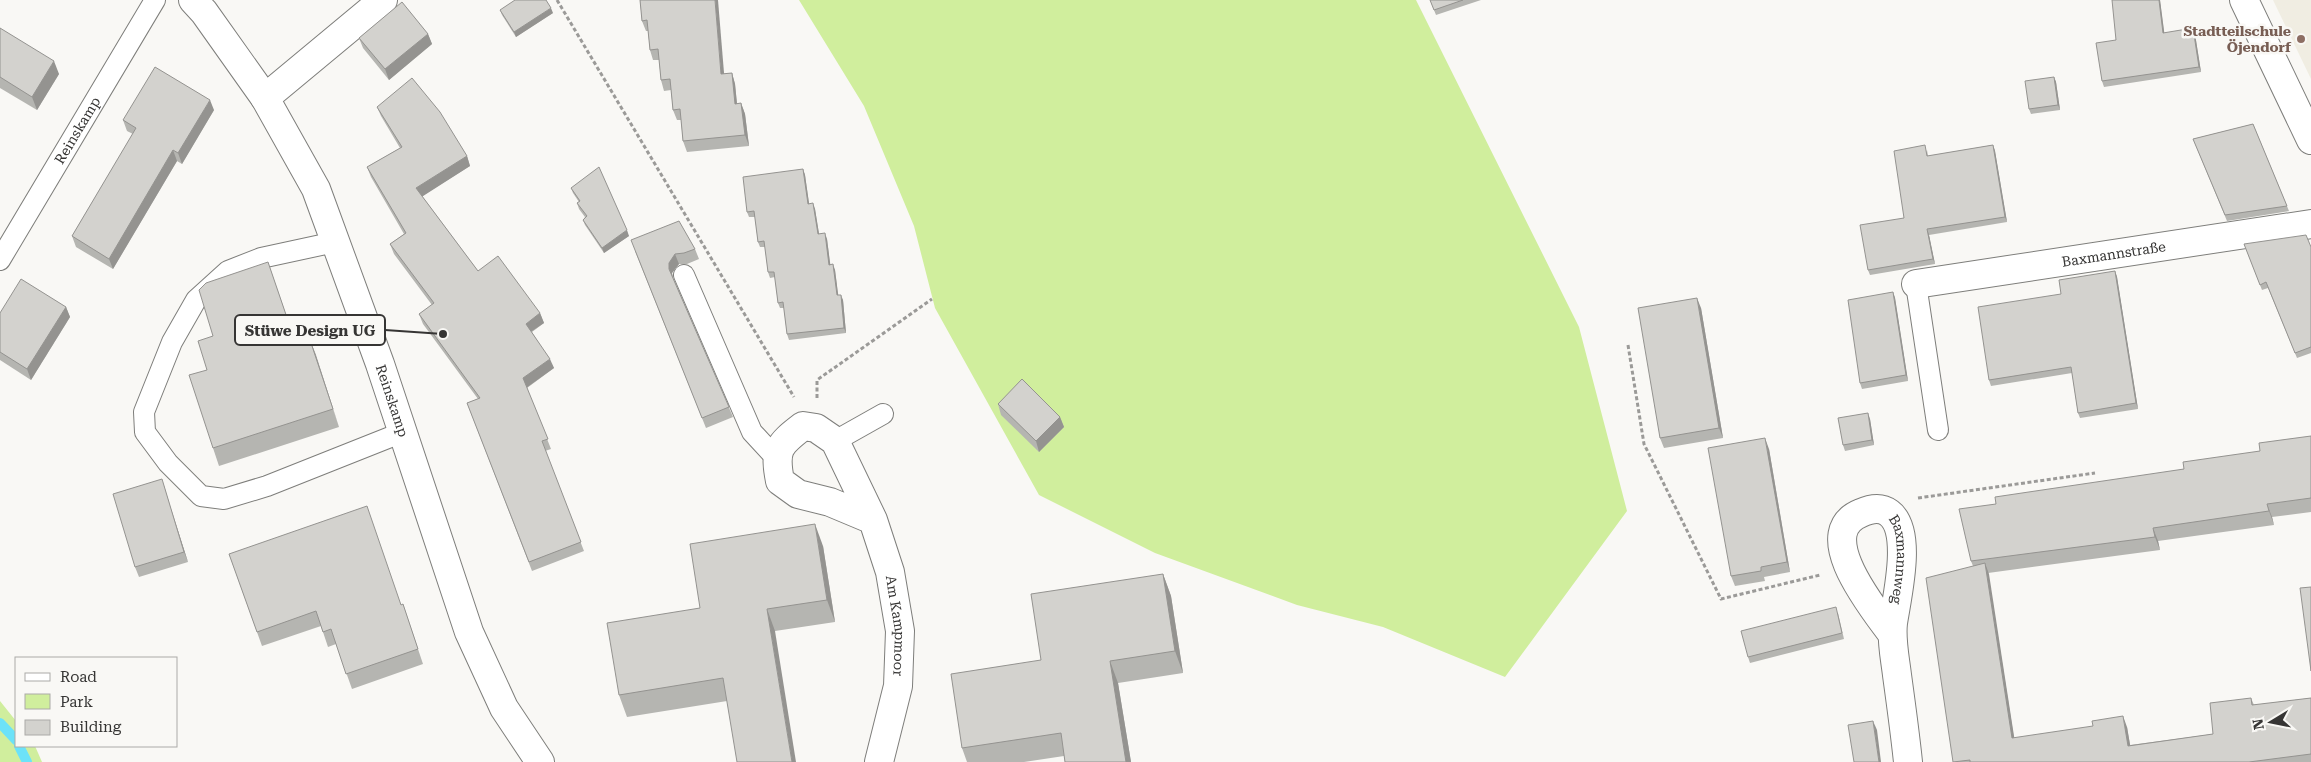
<svg xmlns="http://www.w3.org/2000/svg" width="2311" height="762" font-family="'Roboto Serif',serif">
  <rect width="100%" height="100%" fill="#f9f8f5"/>
  <path fill="#f0ede2" d="M2273,0H2311V79Z"/>
  <g fill="#d0ee9d">
    <path d="M799,0H1416L1579,327L1627,511L1505,677L1383,627L1297,605L1155,553L1039,495L935,308L914,226L864,106Z"/>
    <path d="M0,701L16,721V746H35L42,762H0Z"/>
  </g>
  <g fill="none" stroke-linecap="round" stroke-linejoin="round">
    <g stroke="#6ce2f8" stroke-width="10">
      <path d="M0,723L16,740"/>
      <path d="M19,746L27,762"/>
    </g>
    <defs>
      <g id="lane">
        <path d="M335,242L261,258L228,271L196,300L172,342L144,412L145,432L168,463L201,496L224,499L267,486L403,432"/>
        <path id="s1" d="M0,260L155,0"/>
        <path d="M684,275L752,432L776,458"/>
        <path d="M1916,284L1938,430"/>
        <path d="M835,441L883,414"/>
      </g>
      <g id="street">
        <path id="s2" d="M193,0L204,12L265,98L316,189L380,364L469,632L504,708L540,762"/>
        <path d="M2244,0L2311,140"/>
        <path d="M265,98L383,0"/>
        <path id="s3" d="M1916,284L2311,224"/>
        <path id="s4" d="M873,520L830,502L798,494L780,481C774,450 778,445 803,426L816,428L835,441L873,520L890,572L900,631L898,686L879,762"/>
        <path id="s5" d="M1892,634C1874,609 1811,533 1861,513C1870,509 1881,507 1889,513C1913,531 1897,596 1893,623C1891,640 1895,658 1897,675C1901,704 1905,733 1908,762"/>
      </g>
    </defs>
    <use href="#lane" stroke="#7e7e7b" stroke-width="22"/>
    <use href="#street" stroke="#7e7e7b" stroke-width="30"/>
    <g stroke="#9b9a98" stroke-width="3" stroke-dasharray="4 2.5" stroke-linecap="butt">
      <path d="M557,0L794,397"/>
      <path d="M1628,345L1644,444L1721,599L1820,575"/>
      <path d="M817,398V380L932,299"/>
      <path d="M1918,498L2095,473"/>
    </g>
    <use href="#lane" stroke="#fff" stroke-width="20"/>
    <use href="#street" stroke="#fff" stroke-width="28"/>
  </g>
  <g fill="#b5b5b1">
    <path d="M640,0L724,74L732,73L735,84L737,104L741,103L745,114L749,146L687,152L683,141L681,120H677L673,110L671,90L664,91L661,80L659,60H653L650,50L648,31H646L642,21Z"/>
    <path d="M1430,0H1481L1436,15Z"/>
    <path d="M2160,0L2164,33L2195,34L2201,72L2104,87L2102,81L2116,40Z"/>
    <path d="M500,10L553,13L516,37L502,15Z"/>
    <path d="M0,28L59,74L37,110L0,88Z"/>
    <path d="M428,34L432,44L389,80L363,48L359,38Z"/>
    <path d="M2054,77L2056,82L2060,110L2031,114L2029,109Z"/>
    <path d="M377,107L467,156L470,166L422,196L478,271L540,313L544,323L532,332L554,368L527,388L551,449L545,451L584,551L532,571L467,403L478,399L423,324L419,314L432,305L394,254L390,244L404,234L371,177L367,167L400,148L381,116Z"/>
    <path d="M214,110L182,164L177,161L113,269L76,247L72,236L133,134L127,131L123,120Z"/>
    <path d="M2253,124L2289,211L2227,221L2193,139Z"/>
    <path d="M1993,145L1995,151L2007,222L1929,235L1935,264L1870,275L1868,270L1904,218L1927,150L1928,156Z"/>
    <path d="M803,169L805,175L809,204L815,209L819,234L827,239L830,264L835,270L838,295L843,300L846,333L789,340L787,334L784,308H780L778,303L775,277L770,278L768,272L765,247H760L758,242L755,217H749L747,212Z"/>
    <path d="M571,188L629,236L604,253L585,225L583,220L585,217L579,209L577,203L579,202L573,193Z"/>
    <path d="M2244,244L2311,247V353L2297,358L2268,288L2262,290Z"/>
    <path d="M695,249L699,259L687,264H679L672,273L673,277L733,417L706,428L635,251Z"/>
    <path d="M268,262L295,341L309,337L339,427L219,466L213,448L207,370L213,336Z"/>
    <path d="M2115,271L2117,277L2138,409L2080,418L2078,413L2072,373L1991,386L1989,380L2061,294Z"/>
    <path d="M1893,292L1895,298L1908,381L1862,389L1860,383Z"/>
    <path d="M66,307L70,317L31,380L0,360V313Z"/>
    <path d="M1701,308L1723,438L1664,448L1660,438Z"/>
    <path d="M998,404L1060,417L1064,427L1039,452L1001,415Z"/>
    <path d="M1870,419L1874,445L1845,451L1843,445Z"/>
    <path d="M2311,436V512L2272,517L2274,525L2158,541L2160,550L1988,573L2014,738L2127,727L2130,745L2213,734L2251,698L2254,705L2311,698V762H1953L1973,566L1971,561L1996,504L2184,469L2260,451Z"/>
    <path d="M1769,449L1790,572L1764,577L1765,581L1735,586L1731,576Z"/>
    <path d="M165,490L188,562L139,577L135,567Z"/>
    <path d="M823,546L835,622L775,631L727,701L627,717L619,695L700,608Z"/>
    <path d="M229,554L401,605L403,604L423,664L352,689L336,644L328,647L321,626L262,646Z"/>
    <path d="M1163,574L1171,596L1183,673L1118,683L1131,762H1065L1064,756L1024,762H967L962,748L1041,660Z"/>
    <path d="M1838,613L1844,639L1750,663L1748,657Z"/>
  </g>
  <g fill="#949390">
    <path d="M715,0H718L725,85L721,74Z"/>
    <path d="M2159,0H2160L2165,38L2163,33Z"/>
    <path d="M551,8L553,13L516,37L514,32Z"/>
    <path d="M2193,28L2195,34L2201,72L2199,67Z"/>
    <path d="M428,34L432,44L389,80L385,69Z"/>
    <path d="M54,61L59,74L37,110L32,97Z"/>
    <path d="M732,73L735,84L738,114L735,104Z"/>
    <path d="M2054,77L2056,82L2060,110L2058,105Z"/>
    <path d="M210,100L214,110L182,164L178,153Z"/>
    <path d="M741,103L745,114L749,146L745,135Z"/>
    <path d="M1993,145L1995,151L2007,222L2005,217Z"/>
    <path d="M173,150L177,161L113,269L109,259Z"/>
    <path d="M467,156L470,166L420,198L416,188Z"/>
    <path d="M803,169L805,175L810,210L808,204Z"/>
    <path d="M813,203L815,209L820,240L818,234Z"/>
    <path d="M1927,229L1929,235L1935,264L1933,259Z"/>
    <path d="M627,230L629,236L604,253L602,248Z"/>
    <path d="M825,233L827,239L831,270L829,265Z"/>
    <path d="M675,254L679,264L672,273L673,280L669,269V263Z"/>
    <path d="M833,264L835,270L839,301L837,295Z"/>
    <path d="M2115,271L2117,277L2138,409L2136,403Z"/>
    <path d="M1893,292L1895,298L1908,381L1906,375Z"/>
    <path d="M841,295L843,300L846,333L844,328Z"/>
    <path d="M1697,298L1701,308L1723,438L1719,428Z"/>
    <path d="M66,307L70,317L31,380L27,369Z"/>
    <path d="M540,313L544,323L529,333L526,324Z"/>
    <path d="M309,337L316,355L339,427Z"/>
    <path d="M550,359L554,368L526,388L523,378Z"/>
    <path d="M1868,413L1870,419L1874,445L1872,440Z"/>
    <path d="M1060,417L1064,427L1039,452L1036,441Z"/>
    <path d="M1765,438L1769,449L1790,572L1787,562Z"/>
    <path d="M162,479L165,490L188,562L184,552Z"/>
    <path d="M2267,504L2272,517L2274,525L2269,511Z"/>
    <path d="M815,524L823,546L835,622L827,600Z"/>
    <path d="M2153,528L2158,541L2160,550L2155,537Z"/>
    <path d="M1985,563L1989,574L2016,749L2012,738Z"/>
    <path d="M1163,574L1171,596L1183,673L1175,651Z"/>
    <path d="M767,609L775,631L796,762H792Z"/>
    <path d="M1110,661L1118,683L1131,762H1126Z"/>
    <path d="M2123,716L2127,727L2132,756L2128,746Z"/>
    <path d="M1873,721L1877,730L1881,762H1879Z"/>
  </g>
  <g fill="#d3d2ce" stroke="#949390">
    <path d="M515,0H546L551,8L514,32L500,10Z"/>
    <path d="M640,0H715L721,74L732,73L735,104L741,103L745,135L683,141L680,109L673,110L670,79L661,80L658,49L650,50L647,20L642,21Z"/>
    <path d="M1430,0H1463L1434,10Z"/>
    <path d="M2112,0H2159L2163,33L2193,28L2199,67L2102,81L2096,43L2116,40Z"/>
    <path d="M402,2L428,34L385,69L359,38Z"/>
    <path d="M0,28L54,61L32,97L0,77Z"/>
    <path d="M155,67L210,100L178,153L173,150L109,259L72,236L136,128L123,120Z"/>
    <path d="M2054,77L2058,105L2029,109L2025,81Z"/>
    <path d="M412,78L440,112L467,156L416,188L478,271L498,256L540,313L526,324L550,359L523,378L548,439L542,441L581,542L529,562L467,403L480,398L419,314L434,303L390,244L406,233L367,167L402,147L377,107Z"/>
    <path d="M2253,124L2287,206L2225,215L2193,139Z"/>
    <path d="M1925,145L1927,156L1993,145L2005,217L1927,229L1933,259L1868,270L1860,225L1904,218L1894,151Z"/>
    <path d="M599,167L627,230L602,248L583,220L587,216L577,203L580,201L571,188Z"/>
    <path d="M803,169L808,204L813,203L818,234L825,233L829,265L833,264L837,295H841L844,328L787,334L783,302L778,303L774,272H768L764,241L758,242L754,211L747,212L743,177Z"/>
    <path d="M679,221L695,249L684,253L675,254L669,263V269L729,407L702,418L631,240Z"/>
    <path d="M2306,235L2311,247V347L2295,353L2266,282L2260,285L2244,244Z"/>
    <path d="M268,262L295,341L309,337L333,409L213,448L189,375L207,370L198,341L213,336L199,290L206,283Z"/>
    <path d="M2115,271L2136,403L2078,413L2071,367L1989,380L1978,307L2061,294L2059,280Z"/>
    <path d="M21,279L66,307L27,369L0,352V313Z"/>
    <path d="M1893,292L1906,375L1860,383L1848,300Z"/>
    <path d="M1697,298L1719,428L1660,438L1638,308Z"/>
    <path d="M1022,379L1060,417L1036,441L998,404Z"/>
    <path d="M1868,413L1872,440L1843,445L1838,418Z"/>
    <path d="M2311,436V498L2267,504L2269,511L2153,528L2155,537L1971,561L1959,509L1996,504L1995,497L2184,469L2183,462L2260,451L2259,443Z"/>
    <path d="M1765,438L1787,562L1761,567V571L1731,576L1708,448Z"/>
    <path d="M162,479L184,552L135,567L113,494Z"/>
    <path d="M367,506L401,605L403,604L418,649L346,674L331,629L323,632L316,611L257,632L229,554Z"/>
    <path d="M815,524L827,600L767,609L792,762H737L723,678L619,695L607,623L700,608L690,544Z"/>
    <path d="M1985,563L2012,738L2093,726L2092,721L2123,716L2128,746L2213,734L2210,703L2251,698L2252,705L2311,698V754L2249,762H1970V760L1953,762L1926,578Z"/>
    <path d="M1163,574L1175,651L1110,661L1126,762H1065L1061,733L962,748L951,674L1041,660L1031,594Z"/>
    <path d="M2311,587V671L2300,588Z"/>
    <path d="M1836,607L1842,633L1748,657L1741,631Z"/>
    <path d="M1873,721L1879,762H1854L1848,725Z"/>
  </g>
  <circle fill="#8d6e63" stroke="#f9f8f5" stroke-width="2" cx="2301" cy="39" r="5"/>
  <g text-anchor="middle" dominant-baseline="central" stroke-width="5" stroke-linejoin="round" paint-order="stroke">
    <g font-size="14" font-weight="bold" fill="#785e54" stroke="#f9f8f5" text-anchor="end">
      <text x="2291" y="31">Stadtteilschule<tspan x="2291" dy="16">Öjendorf</tspan></text>
    </g>
    <g font-size="14" fill="#363534" stroke="#f9f8f5">
      <text stroke="none"><textPath href="#s1" startOffset="151">Reinskamp</textPath></text>
      <text stroke="none"><textPath href="#s3" startOffset="200">Baxmannstraße</textPath></text>
      <text stroke="none"><textPath href="#s2" startOffset="451">Reinskamp</textPath></text>
      <text stroke="none"><textPath href="#s5" startOffset="222">Baxmannweg</textPath></text>
      <text stroke="none"><textPath href="#s4" startOffset="400">Am Kampmoor</textPath></text>
    </g>
  </g>
  <path fill="none" stroke="#363534" stroke-width="2" d="M443 334L385 330"/>
  <circle fill="#363534" stroke="#f9f8f5" stroke-width="2" cx="443" cy="334" r="5"/>
  <rect fill="#f9f8f5" stroke="#363534" stroke-width="2" x="235" y="315" width="150" height="30" rx="5"/>
  <g font-size="15" text-anchor="middle" font-weight="bold" fill="#363534">
    <text x="310" y="336">Stüwe Design UG</text>
  </g>
  <rect x="15" y="657" width="162" height="90" fill="#f9f8f5" stroke="#abaaa8"/>
  <rect x="25" y="673" width="25" height="8" fill="#ffffff" stroke="#abaaa8"/>
  <text x="60" y="682" font-size="15" fill="#363534">Road</text>
  <rect x="25" y="694" width="25" height="15" fill="#d0ee9d" stroke="#abaaa8"/>
  <text x="60" y="707" font-size="15" fill="#363534">Park</text>
  <rect x="25" y="720" width="25" height="15" fill="#d3d2ce" stroke="#abaaa8"/>
  <text x="60" y="732" font-size="15" fill="#363534">Building</text>
  <g transform="translate(2271 722) rotate(260)" stroke="#f9f8f5" stroke-width="4" paint-order="stroke">
  <path d="M0-4L9 19L0 12L-9 19Z" fill="#363534"/>
  <text y="-8" font-size="14" font-weight="bold" text-anchor="middle" fill="#363534">N</text>
  </g>
</svg>
